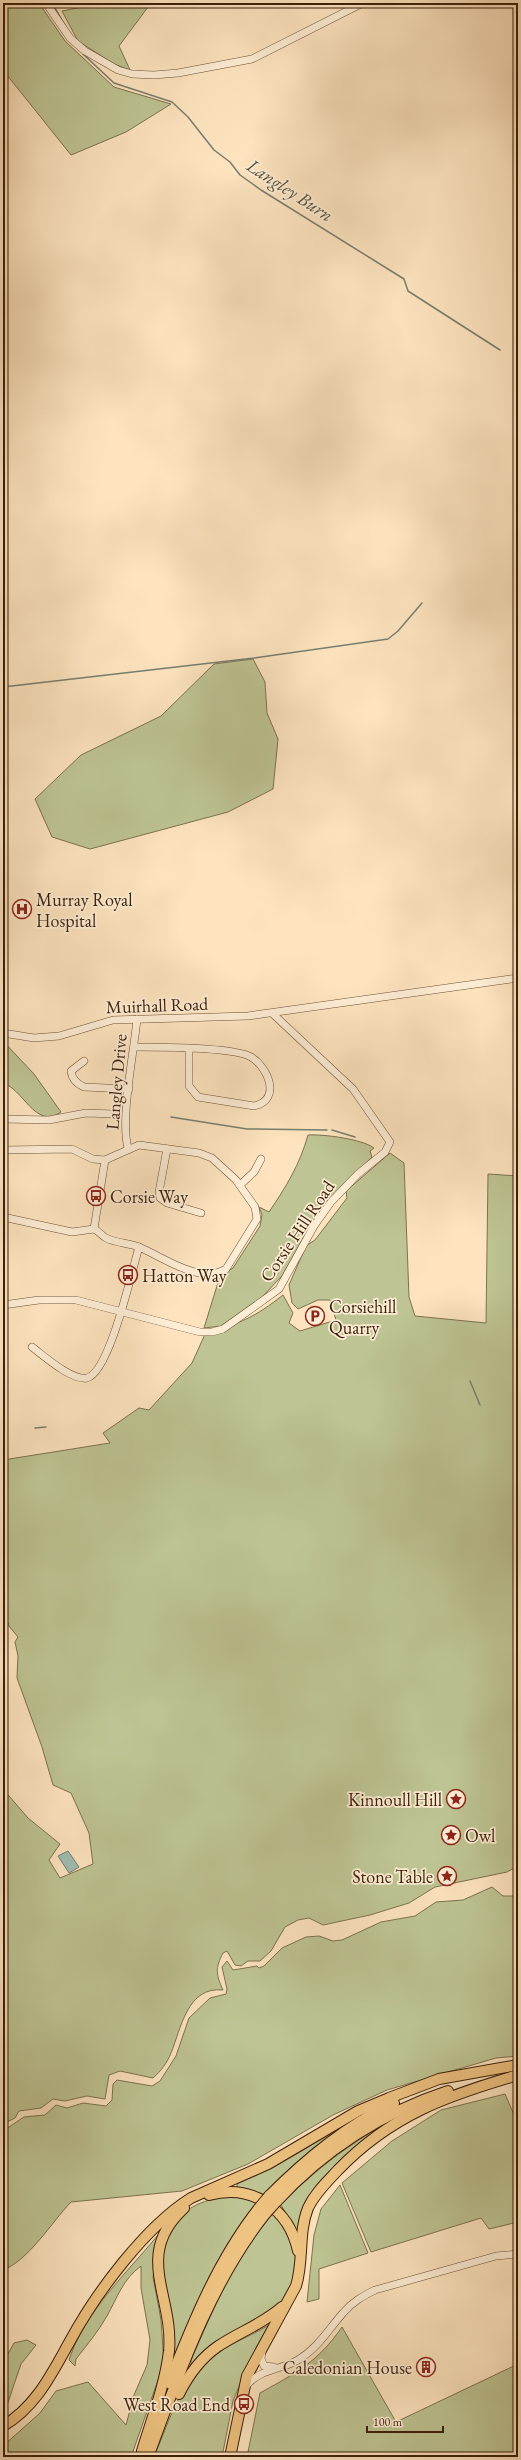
<svg xmlns="http://www.w3.org/2000/svg" width="521" height="2460" font-family="'EB Garamond',serif">
  <rect width="100%" height="100%" fill="#fde4bf"/>
  <filter id="stains"><feTurbulence type="fractalNoise" baseFrequency=".005" numOctaves="4"/><feColorMatrix values="0 0 0 0 .2 0 0 0 0 .09 0 0 0 0 .02 0 0 0 .5 -.17"/></filter>
  <radialGradient id="worn" r=".72"><stop offset=".6" stop-color="#630" stop-opacity="0"/><stop offset="1" stop-color="#630" stop-opacity=".3"/></radialGradient>
  <g fill="#bec493" stroke="#7c724e">
    <path d="M3,3H39L65,41L114,87L171,104L126,132L71,155L3,70Z"/>
    <path d="M102,3H151L119,46L130,70L114,64L78,41L62,11Z"/>
    <path d="M253,659L265,682L267,713L278,739L273,789L228,812L90,849L52,837L35,799L81,755L161,716L214,664Z"/>
    <path d="M3,1041L34,1074L61,1112C35,1131 22,1086 3,1084Z"/>
    <path d="M308,1135C323,1134 362,1139 374,1148L370,1151L372,1157L329,1199L312,1222L282,1276L261,1298L221,1326L204,1328L220,1276L233,1268L260,1226L262,1215L259,1207L269,1212C286,1187 300,1164 308,1135Z"/>
    <path d="M390,1153L404,1163L409,1297L415,1316L486,1323L488,1174L518,1176V1866L507,1872L435,1887L409,1903L370,1915L323,1925L309,1918L298,1920L285,1927L271,1951L260,1961H248L241,1966L235,1965L227,1951L223,1953C215,1968 216,1975 223,1990C187,1986 181,2029 171,2053C167,2063 161,2071 153,2078L120,2071L109,2075L105,2099L87,2096L65,2101L53,2099L41,2108L19,2111L15,2118L3,2124V1789L28,1818L60,1844L49,1860L60,1878L93,1864L89,1833L71,1793L53,1785L42,1747L17,1678L18,1656L15,1642L18,1637L9,1626L7,1620H3V1460L110,1443L103,1433L139,1408L149,1410L192,1363L206,1332C240,1324 255,1317 283,1295L293,1313L289,1323L300,1331L336,1320L330,1300H318L298,1309L292,1303L289,1285L306,1246L315,1240L347,1198L346,1191Z"/>
    <path d="M492,1887L503,1896H513L518,1893V2056L496,2058L387,2090L333,2115L248,2164L182,2191L71,2202C51,2223 29,2260 3,2270V2131L24,2117L45,2115L56,2105L67,2108L83,2103L106,2106L112,2100L113,2084L117,2080L152,2086L160,2081L176,2056L189,2018L210,1998L226,1994L227,1989L222,1967L227,1961L233,1970L257,1966L259,1968L264,1966L282,1948L306,1937L319,1936L333,1941L342,1940L381,1922L415,1916L436,1902L463,1900Z"/>
    <path d="M505,2094L518,2124V2222L489,2229L481,2218L371,2252L342,2183L392,2141L441,2110Z"/>
    <path d="M422,2102L323,2184L298,2234L281,2205C323,2160 369,2132 422,2102Z"/>
    <path d="M377,2107L313,2148L264,2194L237,2188V2184C287,2164 329,2132 377,2107Z"/>
    <path d="M340,2185L368,2253L319,2269V2299L307,2302L314,2235L321,2209Z"/>
    <path d="M237,2196L257,2203L175,2360L171,2363C163,2295 135,2200 237,2196Z"/>
    <path d="M273,2212L286,2228L294,2245L296,2262L293,2282L281,2306L191,2370V2360C214,2309 235,2253 273,2212Z"/>
    <path d="M158,2235L159,2240L153,2277L161,2320L164,2363L131,2457H3V2446L40,2413L56,2391L88,2382L126,2425L134,2395L147,2365L150,2340L141,2288V2266C123,2279 117,2298 107,2316C98,2332 86,2346 76,2359L75,2366L69,2360C85,2311 126,2274 158,2235Z"/>
    <path d="M269,2325L271,2326L246,2370L233,2401L222,2457H154C167,2427 177,2391 201,2367C219,2347 246,2339 269,2325Z"/>
    <path d="M342,2327L396,2422L518,2364V2454L512,2457H247L260,2393C296,2373 318,2362 342,2327Z"/>
    <path d="M27,2340L36,2345L21,2364L3,2417V2363L14,2343Z"/>
  </g>
  <path fill="#9fbeb5" stroke="#777e70" d="M68,1851L79,1867L69,1873L58,1856Z"/>
  <g fill="none" stroke-linecap="round" stroke-linejoin="round">
    <g stroke="#777e70" stroke-width="1.5">
      <path d="M52,3L66,27"/>
      <path d="M83,54L114,83L172,102L188,117L214,150L230,162L240,175L261,190L404,279L408,291L500,350"/>
      <path d="M3,687L254,658L388,639L398,631L422,603"/>
      <path d="M171,1117L247,1129L327,1130"/>
      <path d="M332,1130L355,1137"/>
      <path d="M470,1381L480,1405"/>
      <path d="M35,1428L46,1427"/>
    </g>
    <defs>
      <g id="minor">
        <path d="M46,3L70,38L85,51L118,70L132,74L154,75L178,73L252,59L363,3"/>
        <path d="M3,1033L34,1038L59,1036L113,1020L248,1016L518,978"/>
        <path d="M134,1047C157,1047 234,1047 251,1057C268,1067 282,1100 254,1106L198,1097L189,1086V1049"/>
        <path d="M84,1061L71,1071C72,1079 77,1084 84,1087L129,1089"/>
        <path d="M3,1119L49,1120L86,1113L114,1114"/>
        <path d="M128,1148C120,1119 134,1052 137,1019"/>
        <path d="M167,1149L159,1192L160,1198L167,1203L201,1213"/>
        <path d="M3,1150L72,1149L93,1159L105,1160L139,1145L199,1153L212,1158L236,1180L255,1207L257,1219L226,1269C200,1285 163,1257 139,1247C129,1243 116,1243 106,1238C102,1236 99,1231 94,1229L72,1232L3,1217"/>
        <path d="M240,1185L254,1172L261,1159"/>
        <path d="M94,1229L105,1160"/>
        <path d="M3,1305L39,1300H76L200,1332H212L223,1329L279,1289L314,1226L331,1202L358,1174L385,1152L390,1142L353,1089L273,1014"/>
        <path d="M32,1347C44,1356 72,1381 87,1378C110,1372 132,1270 139,1247"/>
        <path d="M262,2351L261,2359L264,2366L274,2367"/>
        <path d="M247,2385C260,2369 281,2370 298,2360C318,2348 328,2330 343,2313C352,2302 363,2296 375,2290L496,2256L518,2254"/>
      </g>
      <g id="highway">
        <path d="M209,2195C252,2183 289,2209 298,2251"/>
        <path d="M269,2196C307,2158 346,2126 394,2103"/>
        <path d="M276,2202C324,2150 381,2113 448,2091"/>
        <path d="M169,2383C193,2322 218,2260 259,2208"/>
        <path d="M179,2394C188,2376 200,2359 217,2347C239,2332 263,2324 282,2307"/>
        <path d="M3,2426C36,2407 52,2373 70,2341C96,2293 145,2227 191,2198L268,2164L358,2111L389,2098L439,2079L518,2065"/>
        <path d="M142,2451C152,2418 165,2385 169,2351C174,2296 133,2255 184,2208"/>
        <path d="M148,2457C179,2374 210,2283 266,2213"/>
        <path d="M230,2457L247,2376L296,2286C304,2261 298,2233 308,2208C315,2193 327,2182 338,2170C391,2115 446,2096 518,2075"/>
      </g>
    </defs>
    <use href="#minor" stroke="#6c5036" stroke-width="8"/>
    <use href="#highway" stroke="#3b1f09" stroke-width="12"/>
    <use href="#minor" stroke="#feedd5" stroke-width="7"/>
    <use href="#highway" stroke="#eec280" stroke-width="10"/>
    <defs>
      <g id="highway-bridge">
        <path d="M259,2208L269,2196"/>
        <path d="M266,2213L276,2202"/>
      </g>
    </defs>
    <use href="#highway-bridge" stroke="#3b1f09" stroke-width="12" stroke-linecap="butt"/>
    <use href="#highway-bridge" stroke="#eec280" stroke-width="10"/>
  </g>
  <defs>
    <symbol id="hospital-ring" viewBox="-11 -11 22 22"><circle r="9.5" fill="#feedd5" stroke="#8f2418" stroke-width="1.5"/><path d="M-5-5h3v3.5h4V-5h3V5h-3V1.5h-4V5h-3Z" fill="#8f2418"/></symbol>
    <symbol id="bus-ring" viewBox="-11 -11 22 22"><circle r="9.5" fill="#feedd5" stroke="#8f2418" stroke-width="1.5"/><path d="M-5-6H5V4H4V6H2V4H-2V6H-4V4H-5ZM-3.5-4V0h7V-4ZM-3.5 1.2v1.5H-2V1.2ZM2 1.2v1.5H3.5V1.2Z" fill="#8f2418"/></symbol>
    <symbol id="parking-ring" viewBox="-11 -11 22 22"><circle r="9.5" fill="#feedd5" stroke="#8f2418" stroke-width="1.5"/><path d="M-3.5-5.5H1a3.5 3.5 0 0 1 0 7H-1V5.5H-3.5ZM-1-3.4V-.6H.8a1.4 1.4 0 0 0 0-2.8Z" fill="#8f2418"/></symbol>
    <symbol id="sight-ring" viewBox="-11 -11 22 22"><circle r="9.5" fill="#feedd5" stroke="#8f2418" stroke-width="1.5"/><path d="M0-6L1.8-2.2L6-1.7L2.9 1.2L3.7 5.4L0 3.3L-3.7 5.4L-2.9 1.2L-6-1.7L-1.8-2.2Z" fill="#8f2418"/></symbol>
    <symbol id="building-ring" viewBox="-11 -11 22 22"><circle r="9.5" fill="#feedd5" stroke="#8f2418" stroke-width="1.5"/><path d="M-4-6H4V6H1V3H-1V6H-4ZM-2.5-4.3h1.7v1.8h-1.7ZM.8-4.3h1.7v1.8H.8ZM-2.5-1h1.7V.8h-1.7ZM.8-1h1.7V.8H.8Z" fill="#8f2418"/></symbol>
  </defs>
  <g fill-rule="evenodd">
    <use href="#hospital-ring" x="11" y="898" width="22" height="22"/>
    <use href="#bus-ring" x="85" y="1185" width="22" height="22"/>
    <use href="#bus-ring" x="117" y="1264" width="22" height="22"/>
    <use href="#parking-ring" x="304" y="1305" width="22" height="22"/>
    <use href="#sight-ring" x="445" y="1788" width="22" height="22"/>
    <use href="#sight-ring" x="440" y="1824" width="22" height="22"/>
    <use href="#sight-ring" x="436" y="1865" width="22" height="22"/>
    <use href="#building-ring" x="415" y="2356" width="22" height="22"/>
    <use href="#bus-ring" x="233" y="2393" width="22" height="22"/>
  </g>
  <g text-anchor="middle" dominant-baseline="central" stroke-width="3.5" stroke-linejoin="round" paint-order="stroke">
    <g font-size="18" fill="#3b1f09" stroke="#feedd5" text-anchor="start">
      <text x="36" y="899">Murray Royal<tspan x="36" dy="21">Hospital</tspan></text>
      <text x="110" y="1196">Corsie Way</text>
      <text x="142" y="1275">Hatton Way</text>
      <text x="329" y="1306">Corsiehill<tspan x="329" dy="21">Quarry</tspan></text>
      <text x="442" y="1799" text-anchor="end">Kinnoull Hill</text>
      <text x="465" y="1835">Owl</text>
      <text x="433" y="1876" text-anchor="end">Stone Table</text>
      <text x="412" y="2367" text-anchor="end">Caledonian House</text>
      <text x="230" y="2404" text-anchor="end">West Road End</text>
    </g>
    <g font-size="18" fill="#3b1f09" stroke="#feedd5">
      <text transform="translate(157 1005) rotate(-2)">Muirhall Road</text>
      <text transform="translate(116 1082) rotate(-85)">Langley Drive</text>
      <text transform="translate(297 1231) rotate(-56)">Corsie Hill Road</text>
    </g>
    <g font-size="19" font-style="italic" fill="#594f3d" stroke="#feedd5">
      <text transform="translate(290 190) rotate(33)">Langley Burn</text>
    </g>
  </g>
  <rect width="521" height="2460" fill="none" stroke="#fde4bf" stroke-width="16"/>
  <rect x="4" y="4" width="513" height="2452" fill="none" stroke="#3b1f09" stroke-width="2"/>
  <rect x="8" y="8" width="505" height="2444" fill="none" stroke="#3b1f09"/>
  <path d="M367 2426v6h76v-6" fill="none" stroke="#3b1f09" stroke-width="2"/>
  <text x="373" y="2426" font-size="12" fill="#3b1f09" stroke="#feedd5" stroke-width="3" paint-order="stroke">100 m</text>
  <rect width="100%" height="100%" filter="url(#stains)"/>
  <rect width="100%" height="100%" fill="url(#worn)"/>
</svg>
